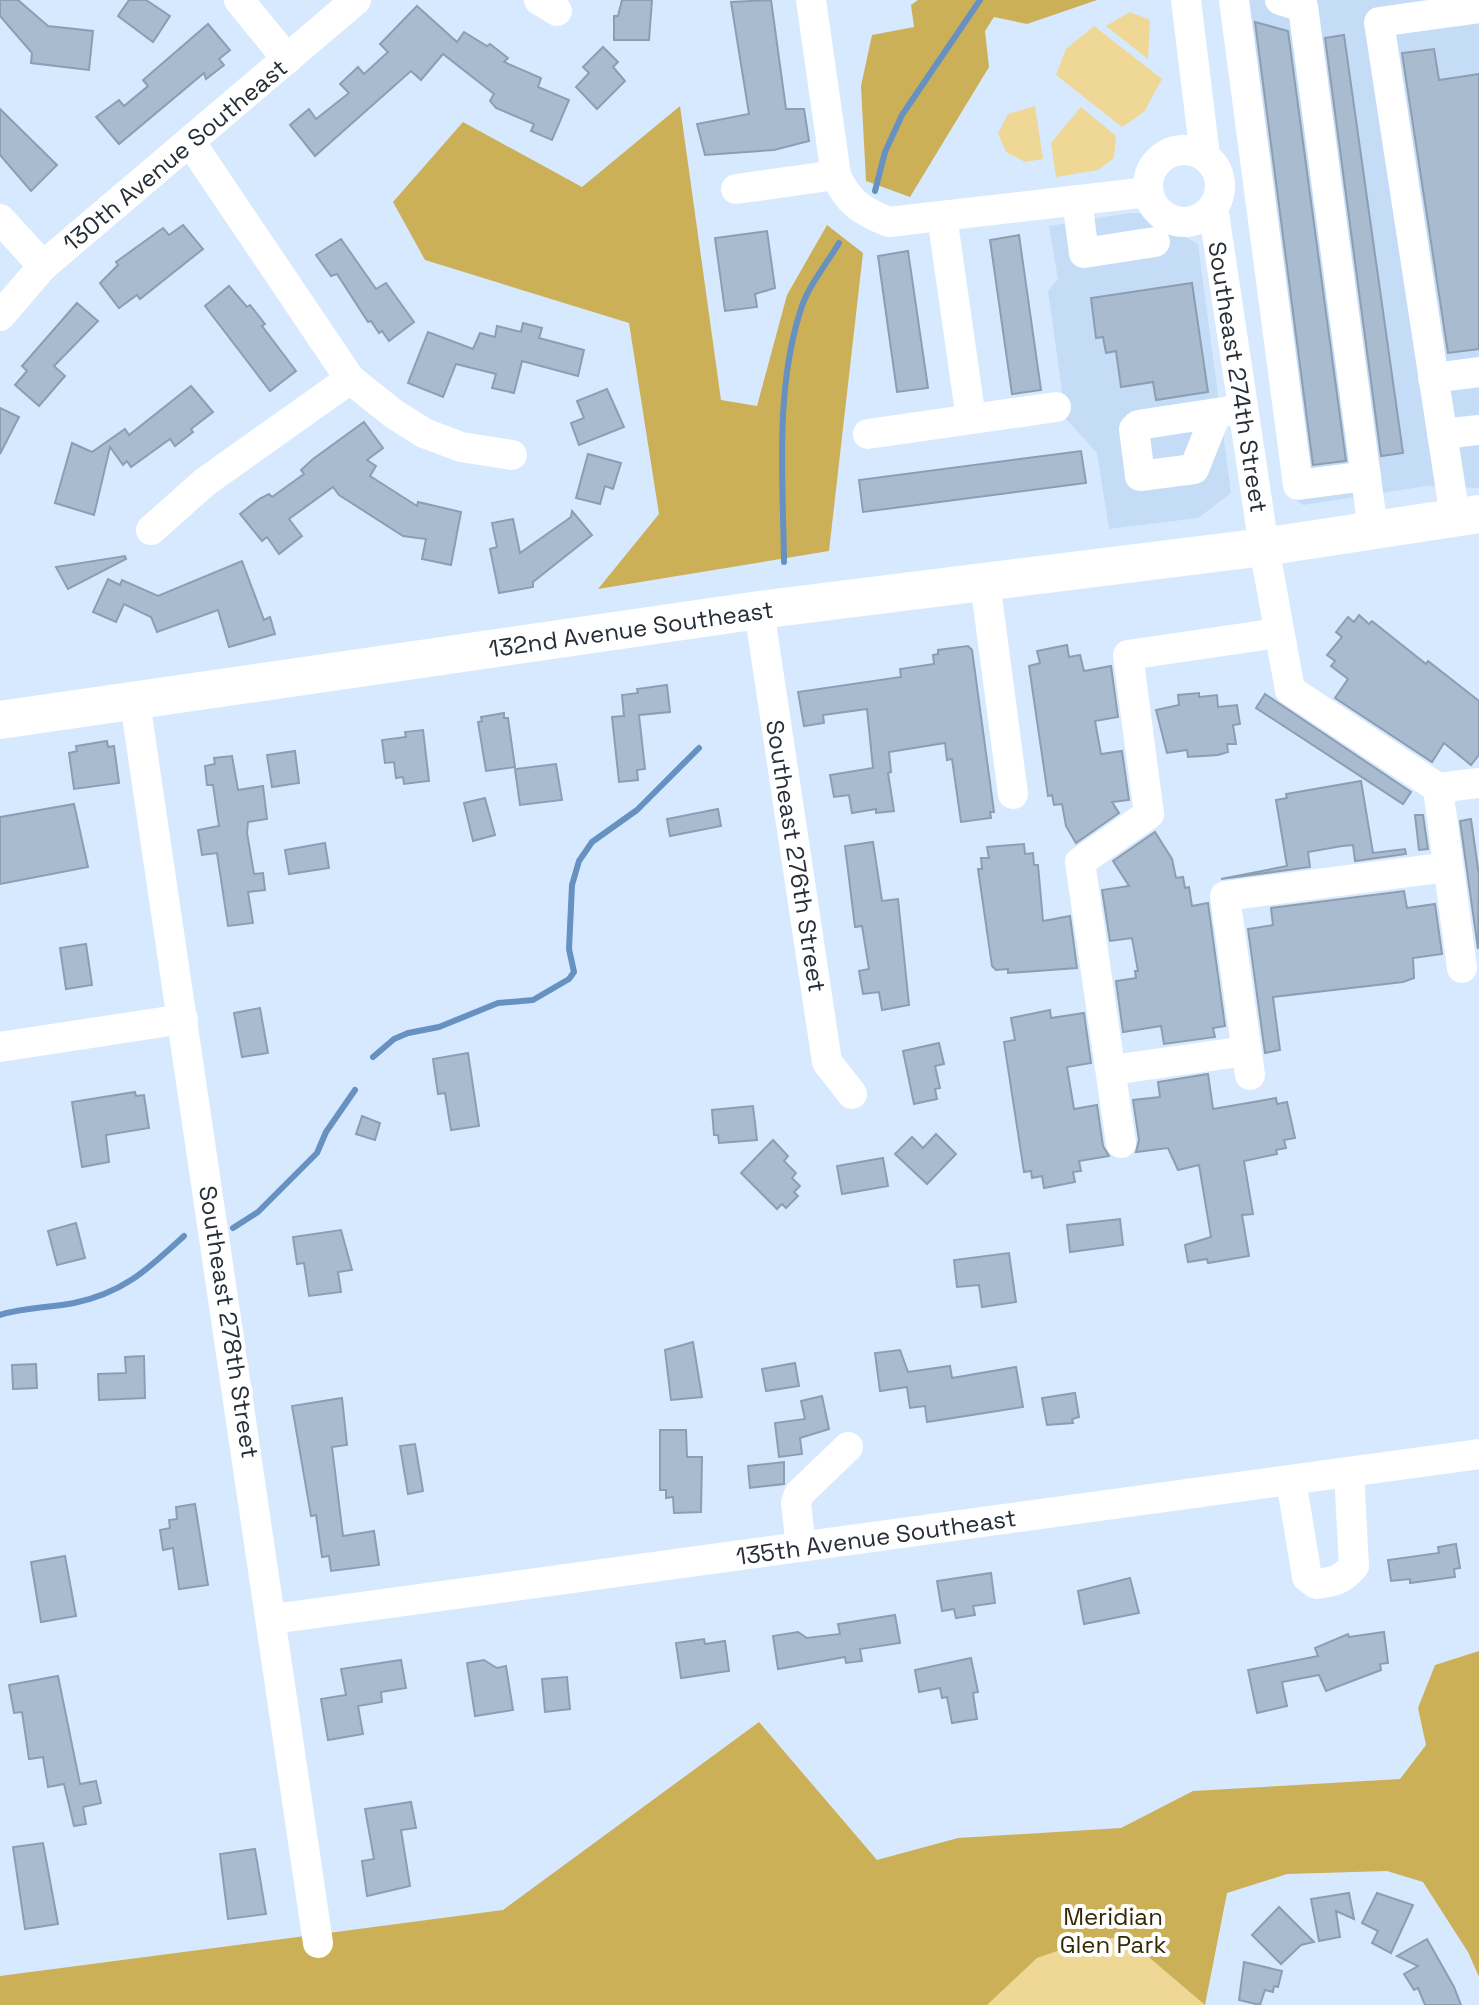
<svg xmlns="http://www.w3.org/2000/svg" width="1479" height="2005" font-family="'Space Grotesk',sans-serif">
  <rect width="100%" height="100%" fill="#d7e9ff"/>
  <g fill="#c5dcf7">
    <path d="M1221,0H1479V488L1427,486L1303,505L1288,495Z"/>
    <path d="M1129,213H1142L1198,244L1231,493L1198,518L1109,529L1097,453L1066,419L1048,291L1058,279L1049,226Z"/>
  </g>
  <g fill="#efd895">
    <path d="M1130,12L1150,20L1148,59L1106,26Z"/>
    <path d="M1094,26L1162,79L1144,112L1122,127L1056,75L1066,49Z"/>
    <path d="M1035,106L1043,159L1025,162L1006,152L998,133L1008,114Z"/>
    <path d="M1081,107L1116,136L1114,158L1098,170L1056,177L1051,143Z"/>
    <path d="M1180,1844L1205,2005H960Z"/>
  </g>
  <g fill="#ccb058">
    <path d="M918,0H1097L1027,24L994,17L985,31L989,67L910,197L866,181L861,86L872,35L914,27L911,5Z"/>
    <path d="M680,106L721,400L757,406L787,295L827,225L863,253L829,551L598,589L659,514L629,323L425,260L393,202L463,122L582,187Z"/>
    <path d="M1479,1651V1977L1468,1952L1423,1882L1387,1871L1287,1874L1227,1893L1205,2005L1125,1937L1089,1940L1037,1958L987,2005H0V1976L503,1910L759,1722L877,1860L958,1838L1121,1828L1193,1791L1400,1779L1426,1745L1418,1708L1435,1665Z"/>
  </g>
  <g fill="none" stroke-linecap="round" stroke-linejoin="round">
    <g stroke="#6691c1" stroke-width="6">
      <path d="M875,191L885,152L902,115L980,0"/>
      <path d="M784,562C783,479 775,392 800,312C807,287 826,265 839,243"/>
      <path d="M373,1057L394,1039L408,1033L439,1027L498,1003L533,1000L569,979L574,972L569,949L572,885L579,861L592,842L637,810L699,748"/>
      <path d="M233,1228L258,1212L317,1153L326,1132L355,1090"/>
      <path d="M0,1315C25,1307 49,1308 74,1303C124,1293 149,1268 184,1236"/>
    </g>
  </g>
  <g fill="#a9bbcf" stroke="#8d9eb2" stroke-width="2">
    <path d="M0,0H18L48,26L93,31L89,70L31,63L32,53L0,16Z"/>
    <path d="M129,0H146L170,16L153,42L118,16Z"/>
    <path d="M622,0H652L649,40H614V16H618Z"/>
    <path d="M771,0L786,109H804L809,141L774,150L705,155L697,124L749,114L731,2Z"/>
    <path d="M417,6L457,42L464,32L487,46L490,44L508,58L504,62L541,78L538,87L569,100L552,140L531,131L534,124L496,108L490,101L494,94L443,54L421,80L411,71L315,156L290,125L309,109L316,119L349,93L340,84L358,67L364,74L388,52L380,44Z"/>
    <path d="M1255,22L1288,31L1346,461L1313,465Z"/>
    <path d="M208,24L230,50L219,59L224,65L206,79L204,73L119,144L96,117L119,100L124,106L148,86L143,80Z"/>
    <path d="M1344,35L1403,453L1381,456L1325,38Z"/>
    <path d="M603,47L618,62L613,67L625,81L597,109L576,87L589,73L583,67Z"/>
    <path d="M1434,49L1439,80L1479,74V349L1448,353L1402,53Z"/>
    <path d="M0,109L57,165L31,191L0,155Z"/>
    <path d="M183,225L203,249L140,299L137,295L119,308L100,283L118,265L116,262L163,228L169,235Z"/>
    <path d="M767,231L775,288L755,294L757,307L725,311L715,238Z"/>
    <path d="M1019,235L1041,390L1012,394L990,240Z"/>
    <path d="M341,239L376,289L386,283L414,322L389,341L382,331L379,333L371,321L368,322L337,274L331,276L316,255Z"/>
    <path d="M908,251L928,388L897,392L878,256Z"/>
    <path d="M1192,283L1208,392L1156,400L1153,382L1121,387L1116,351L1106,353L1103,337L1096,338L1091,298Z"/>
    <path d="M229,286L247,307L250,305L265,324L262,326L296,371L270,391L205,306Z"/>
    <path d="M77,303L98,321L54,366L65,376L39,406L15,385L27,371L22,366Z"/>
    <path d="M523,323L542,328L539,338L584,350L578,376L522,361L514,393L492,388L496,374L456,364L443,397L408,383L428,332L473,349L480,333L495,337L497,326L521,332Z"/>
    <path d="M191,386L213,412L191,429L193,432L175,446L170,439L131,467L127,461L123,465L110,447L94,515L55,503L72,443L92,452L125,429L129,435Z"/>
    <path d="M607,389L624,427L579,445L571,423L584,418L577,401Z"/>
    <path d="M0,408L19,417L0,454Z"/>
    <path d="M364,422L383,448L367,460L376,466L370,476L417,506L418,502L461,512L451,565L422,559L426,539L403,536L339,495L333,487L289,519L302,536L279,554L267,537L262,541L240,514L259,499L269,494L272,497L304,474L301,470L313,459Z"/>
    <path d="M1081,451L1086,483L863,512L859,480Z"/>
    <path d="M588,454L621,463L613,489L605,486L600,504L576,498Z"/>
    <path d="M572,511L592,535L533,582V587L499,593L490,549L497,547L492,523L513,519L520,553L571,517Z"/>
    <path d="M125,556L126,559L68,589L56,567Z"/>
    <path d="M242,561L264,620L270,617L275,634L229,647L218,610L157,632L151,617L124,604L116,622L93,612L108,579L120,585L122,580L158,596Z"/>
    <path d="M1359,615L1369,624L1372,621L1426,664L1428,661L1479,701V755L1471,765L1444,743L1432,762L1335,698L1348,679L1331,666L1335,661L1327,655L1342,637L1336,632L1348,617L1354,622Z"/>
    <path d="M1067,645L1069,657L1080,655L1084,671L1111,666L1118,717L1095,721L1101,754L1122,751L1129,800L1112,802L1119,813L1076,843L1066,826L1062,804L1054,805L1052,795L1048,796L1029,666L1040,663L1037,651Z"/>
    <path d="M968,646L972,650L994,812H990L991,818L961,822L952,759L947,760L945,743L889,752L891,772L888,773L894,811L876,813V809L852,813L849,795L834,797L830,775L873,768L867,709L823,715L824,723L804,726L798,692L901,677L900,669L934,664L933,655L938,654V650Z"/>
    <path d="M667,685L670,712L639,715L645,769L637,770L638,780L619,782L612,717L624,716L622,695L638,693L637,689Z"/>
    <path d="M1199,693V697L1217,695L1218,707L1237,705L1240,724L1233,725L1236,744H1227L1228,752L1218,755L1188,757L1187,750L1167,753L1156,710L1179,705L1178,695Z"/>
    <path d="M1265,694L1411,792L1403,804L1256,708Z"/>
    <path d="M504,713V718H508L515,767L486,771L478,722L482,721L481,717Z"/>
    <path d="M423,730L429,781L404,784L403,777L396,778L394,762L385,763L382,740L406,737L405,732Z"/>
    <path d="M107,741L108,747L114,746L119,783L74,789L69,753L77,751L76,746Z"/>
    <path d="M295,751L299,783L272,787L267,755Z"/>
    <path d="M232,756L238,790L263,786L267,819L248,822L247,833L254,874L263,873L265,890L248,892L253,923L228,926L217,853L202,855L198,830L219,826L213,785H207L205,766L215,764L214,758Z"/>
    <path d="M556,764L562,800L520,805L515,769Z"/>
    <path d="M1361,781L1373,853L1405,849L1406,854L1355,861L1353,845L1342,846L1308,852L1310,867L1221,879L1287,866L1276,800L1287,798L1286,794Z"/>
    <path d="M485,798L495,835L473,841L464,803Z"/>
    <path d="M74,804L88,867L0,884V817Z"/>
    <path d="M718,809L721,826L670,836L667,819Z"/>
    <path d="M1415,815H1423L1428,849L1419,850Z"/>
    <path d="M1471,819L1479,875L1478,949L1460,821Z"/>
    <path d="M1155,832L1172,859L1176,878L1183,877L1185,888L1189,887L1192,906L1208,903L1225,1026L1213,1028L1215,1037L1164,1044L1161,1026L1123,1032L1116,981L1136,978L1135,971H1138L1132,938L1110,941L1102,890L1129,886L1113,861Z"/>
    <path d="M873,842L882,901L898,899L909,1005L882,1010L879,992L863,994L859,971L869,969L862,926L855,927L845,846Z"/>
    <path d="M325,843L329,868L289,874L285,850Z"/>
    <path d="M1024,844L1025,854L1033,853L1034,865H1038L1043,921L1070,916L1077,968L1008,973V969L996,970L992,966L978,869H982L981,858H989L987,847Z"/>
    <path d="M1404,891L1407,908L1435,904L1442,954L1413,958L1414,978L1403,982L1273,997L1280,1050L1265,1053L1248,929L1273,925L1271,908Z"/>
    <path d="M86,944L92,985L66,989L60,948Z"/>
    <path d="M260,1008L268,1053L242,1057L234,1013Z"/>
    <path d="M1050,1010L1051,1018L1084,1013L1091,1063L1067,1067L1074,1109L1097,1105L1103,1146L1109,1156L1079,1161L1081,1171L1073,1172L1075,1182L1044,1188L1042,1176L1032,1178L1031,1171L1024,1172L1004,1042L1015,1040L1011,1018Z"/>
    <path d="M939,1043L944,1064L935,1066L940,1088L935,1089L937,1099L914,1104L903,1051Z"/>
    <path d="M468,1053L479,1126L451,1130L445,1093L438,1094L433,1059Z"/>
    <path d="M1208,1074L1213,1109L1276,1098L1277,1104L1287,1102L1295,1138L1284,1140L1286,1148L1276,1150L1277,1154L1244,1161L1253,1214L1242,1215L1249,1256L1208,1263L1207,1259L1188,1262L1185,1245L1211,1237L1199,1165L1178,1170L1168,1148L1136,1152L1139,1140L1133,1100L1160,1097L1158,1082Z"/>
    <path d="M135,1092L136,1096L144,1095L149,1128L106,1135L109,1162L82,1167L72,1102Z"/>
    <path d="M753,1106L757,1140L719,1143L718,1135H714L712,1110Z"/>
    <path d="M362,1116L380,1123L375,1140L356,1134Z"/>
    <path d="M936,1134L956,1154L927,1184L895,1154L912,1137L923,1148Z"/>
    <path d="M773,1140L788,1156L784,1161L796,1173L792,1178L800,1186L794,1192L798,1196L786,1208L782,1204L777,1209L741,1173Z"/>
    <path d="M883,1158L888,1186L842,1194L837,1166Z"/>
    <path d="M1120,1219L1123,1245L1070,1252L1067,1225Z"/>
    <path d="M76,1223L85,1258L57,1265L48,1231Z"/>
    <path d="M341,1230L352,1270L338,1272L341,1292L309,1296L304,1263L297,1264L293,1237Z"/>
    <path d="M1009,1253L1016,1302L982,1307L979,1285L957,1287L954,1260Z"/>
    <path d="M693,1342L702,1397L671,1400L665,1350Z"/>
    <path d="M900,1350L908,1372L950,1366L952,1378L1016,1367L1023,1407L927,1422L925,1406L910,1408L907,1387L880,1391L875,1353Z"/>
    <path d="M144,1356L145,1398L99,1400L98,1374L126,1373L125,1357Z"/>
    <path d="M795,1363L799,1386L766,1391L762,1369Z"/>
    <path d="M36,1364L37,1388L13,1389L12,1365Z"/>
    <path d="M1075,1393L1079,1417L1072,1419L1073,1423L1047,1425L1042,1398Z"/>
    <path d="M822,1396L829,1429L800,1438L802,1454L779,1457L775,1423L805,1419L801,1401Z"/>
    <path d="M342,1398L347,1445L332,1447L343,1536L374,1531L379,1565L331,1571L329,1556L322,1557L316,1515L311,1516L292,1406Z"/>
    <path d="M660,1430H686L687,1457H702L701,1512L674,1513L673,1497L666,1498V1490H660Z"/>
    <path d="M415,1444L423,1491L408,1494L400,1446Z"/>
    <path d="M784,1462V1484L750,1488L748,1466Z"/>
    <path d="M195,1504L208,1585L179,1589L173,1548L163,1550L160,1530L170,1528L169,1520L177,1519L176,1507Z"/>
    <path d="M1456,1544L1460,1568L1454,1569L1455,1577L1410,1583V1579L1391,1581L1388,1560L1439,1553L1438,1547Z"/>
    <path d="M65,1556L76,1616L41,1622L31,1562Z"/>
    <path d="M991,1573L995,1603L973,1606L975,1615L956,1618L954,1609L942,1611L937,1581Z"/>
    <path d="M1130,1578L1139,1613L1084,1624L1078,1591Z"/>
    <path d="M895,1615L900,1643L860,1649L862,1661L846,1663L845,1657L778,1669L773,1636L798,1632L807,1638L840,1634L838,1624Z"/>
    <path d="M1384,1632L1388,1663L1380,1664L1381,1670L1326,1691L1319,1675L1282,1682L1287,1706L1257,1713L1248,1670L1318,1656L1315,1648L1348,1634L1349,1637Z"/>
    <path d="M704,1639L705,1644L725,1641L729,1671L681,1678L676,1643Z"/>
    <path d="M971,1658L978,1692L973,1693L977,1719L952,1723L947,1697L942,1698L940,1688L919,1692L915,1670Z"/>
    <path d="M401,1660L406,1688L381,1692L382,1702L358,1706L363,1734L328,1740L321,1699L346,1695L341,1669Z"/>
    <path d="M484,1660L497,1668L506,1666L513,1710L475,1716L467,1663Z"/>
    <path d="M58,1676L80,1784L96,1781L101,1803L83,1807L86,1824L74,1826L64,1784L48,1787L43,1757L29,1759L22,1712L14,1713L9,1685Z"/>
    <path d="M567,1677L570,1709L545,1712L542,1679Z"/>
    <path d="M411,1802L416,1828L401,1830L410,1886L367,1896L362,1861L374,1859L365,1809Z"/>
    <path d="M43,1843L58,1924L25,1929L13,1847Z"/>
    <path d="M255,1849L266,1914L228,1919L220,1854Z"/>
    <path d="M1349,1893L1354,1919L1336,1911L1340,1937L1319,1941L1311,1899Z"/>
    <path d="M1377,1893L1413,1905L1391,1953L1372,1943L1378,1931L1362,1923Z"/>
    <path d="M1279,1907L1314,1942L1301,1945L1281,1964L1252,1935Z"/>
    <path d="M1427,1939L1454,1987L1461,2005H1425L1418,1988L1414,1990L1404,1974L1418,1966L1397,1956Z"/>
    <path d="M1244,1962L1282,1971L1278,1987L1274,1986L1273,1992L1265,1990L1260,2005L1239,2000Z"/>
  </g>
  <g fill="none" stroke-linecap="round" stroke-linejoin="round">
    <g stroke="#fff" stroke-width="30">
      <path d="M239,0L287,59"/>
      <path d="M539,0L557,11"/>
      <path d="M811,0L836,175C847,202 863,212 889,222L1148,192"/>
      <path d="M1186,0L1205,156"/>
      <path d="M1234,0L1298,485L1366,476"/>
      <path d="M1280,0L1303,7L1373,530"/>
      <path d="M191,143L350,379L394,414L424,433L461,447L512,455"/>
      <circle cx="1184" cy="186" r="36"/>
      <path d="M736,189L836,175"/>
      <path d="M1077,200L1084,253L1155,242"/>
      <path d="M1213,207L1264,547L1290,690L1438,788L1462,968"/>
      <path d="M942,216L971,419"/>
      <path d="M0,219L43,266"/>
      <path d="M0,316L43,266L356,0"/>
      <path d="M1433,378L1479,372"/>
      <path d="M1216,414L1194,469L1140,476L1134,429L1138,425L1243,409"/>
      <path d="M868,434L1056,407"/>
      <path d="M1442,434L1479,430"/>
      <path d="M1455,517L1379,22L1479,8"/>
      <path d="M151,530L205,482L350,379"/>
      <path d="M985,582L1013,794"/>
      <path d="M759,610L827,1062L852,1094"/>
      <path d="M135,702L318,1943"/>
      <path d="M1438,788L1479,783"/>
      <path d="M0,1047L183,1019"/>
      <path d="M1112,1070L1246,1051"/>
      <path d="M1250,1075L1225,896L1448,867"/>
      <path d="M1121,1143L1080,862L1149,814L1128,655L1278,633"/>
      <path d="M1291,1480L1307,1577L1316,1584C1334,1582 1342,1580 1354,1566L1349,1472"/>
      <path d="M801,1547L796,1503L799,1494L848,1447"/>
      <path d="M273,1619L1479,1454"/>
    </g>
    <path stroke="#fff" stroke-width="38" d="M0,720L759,610L1264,547L1479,514"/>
  </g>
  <g text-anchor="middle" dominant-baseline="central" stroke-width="8" stroke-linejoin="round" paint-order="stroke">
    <g font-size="24" fill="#272e36" stroke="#fff">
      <text transform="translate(175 155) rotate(-40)">130th Avenue Southeast</text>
      <text transform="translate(1238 377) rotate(81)">Southeast 274th Street</text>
      <text transform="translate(631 629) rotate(-8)">132nd Avenue Southeast</text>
      <text transform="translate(796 856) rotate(81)">Southeast 276th Street</text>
      <text transform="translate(229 1322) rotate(81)">Southeast 278th Street</text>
      <text transform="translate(876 1537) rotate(-8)">135th Avenue Southeast</text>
    </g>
    <g font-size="24" fill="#342801" stroke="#fff">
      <text x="1113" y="1916">Meridian<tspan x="1113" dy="28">Glen Park</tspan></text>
    </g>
  </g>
</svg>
